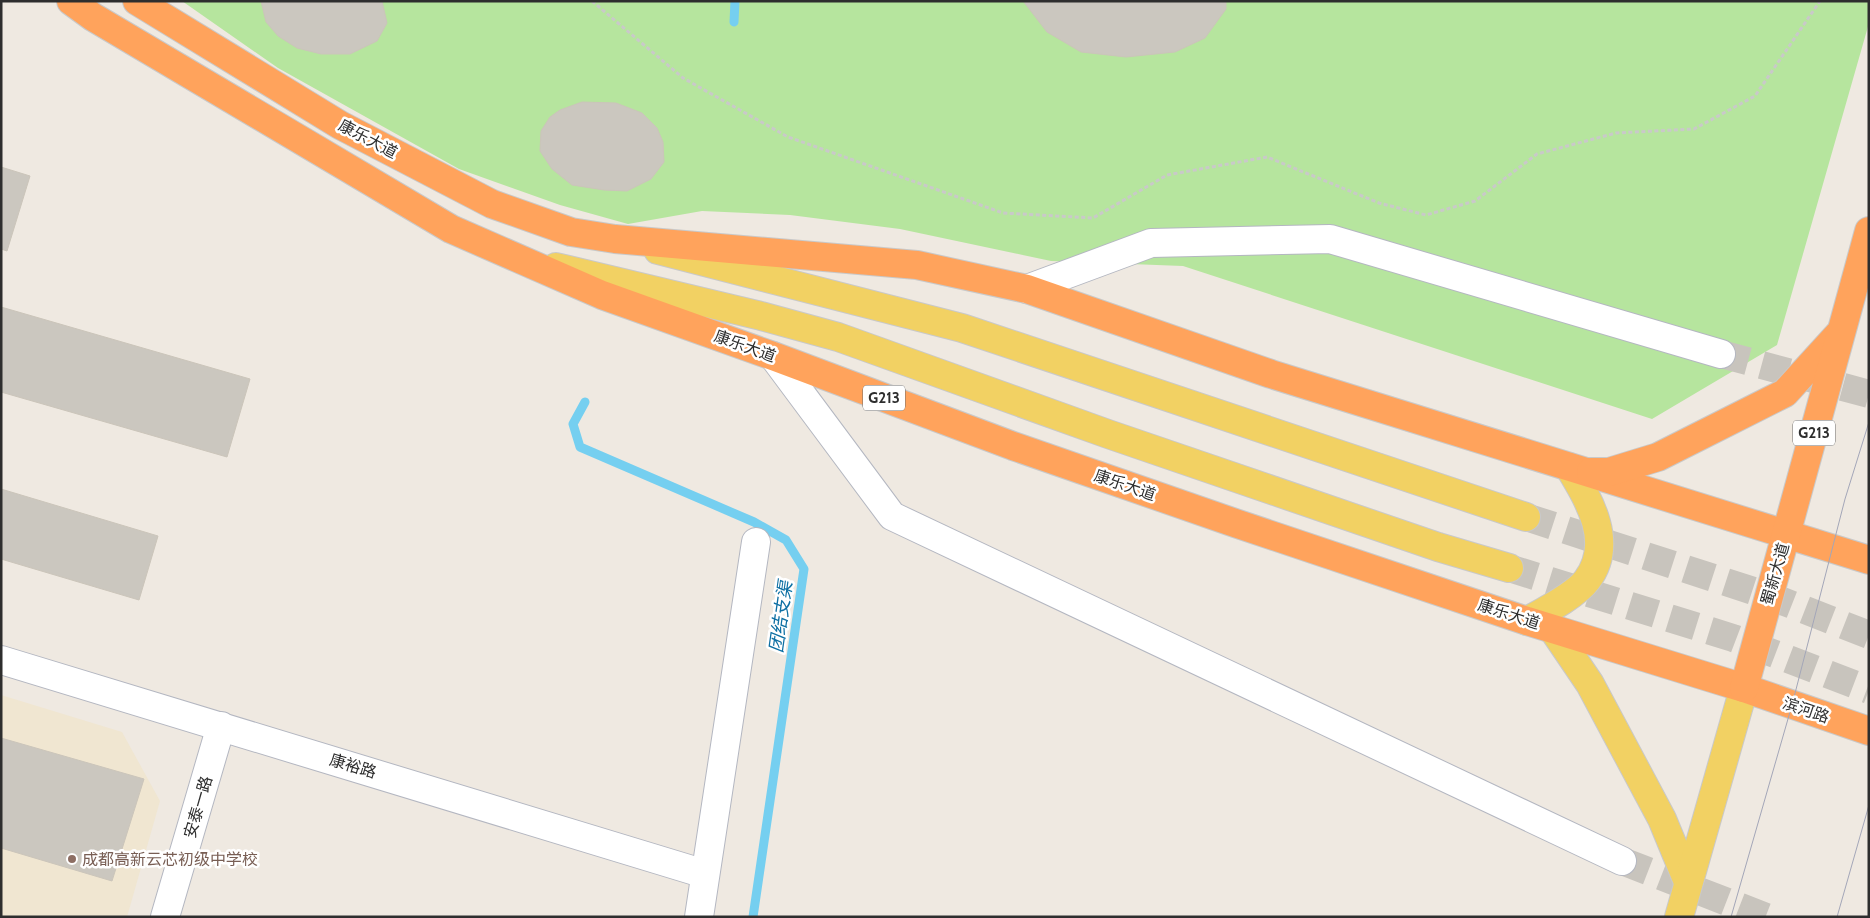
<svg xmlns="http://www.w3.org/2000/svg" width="1870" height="918" font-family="Cabin,'Noto Sans SC',sans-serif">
  <rect width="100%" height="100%" fill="#efe9e1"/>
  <path fill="#f0e6d1" d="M1,695L122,732L160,801L127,917H1Z"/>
  <path fill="#b6e59e" d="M182,1H1869V23L1777,345L1652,419L1183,266L1051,261L900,229L790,215L702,211L628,224L560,205L459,169L278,68Z"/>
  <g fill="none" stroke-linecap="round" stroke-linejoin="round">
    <g stroke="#75cff0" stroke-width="9">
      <path d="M734,22L735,1"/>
      <path d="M585,402L573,424L580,447L754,522L786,540L804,569L753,917"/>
    </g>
  </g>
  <g fill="#cbc7bf" stroke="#cbc5ba">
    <path d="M261,1H382L387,23L377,41L350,54H321L297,48L278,36L266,22Z"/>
    <path d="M1023,1H1226V9L1205,38L1175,52L1126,57L1081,52L1047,32Z"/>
    <path d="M582,102L616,103L642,113L657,128L663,142L664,162L651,179L627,191L604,190L572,185L552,169L540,151L541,131L550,117L560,110Z"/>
    <path d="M1,167L30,176L7,251L1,249Z"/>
    <path d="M1,307L250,379L227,457L1,392Z"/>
    <path d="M1,489L158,536L139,600L1,559Z"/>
    <path d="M1,738L144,779L112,881L1,848Z"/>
  </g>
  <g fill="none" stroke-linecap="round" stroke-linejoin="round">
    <g stroke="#c8c4bd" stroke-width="28" stroke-dasharray="28 14" stroke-linecap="butt">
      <path d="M1721,354L1869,394"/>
      <path d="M1622,861L1766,917"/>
    </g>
    <g stroke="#c8c4bd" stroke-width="28" stroke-dasharray="28 14" stroke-linecap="butt">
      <path d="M1526,517L1772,597L1869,635"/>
      <path d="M1509,568L1733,638L1869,690"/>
    </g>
    <defs>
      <g id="minor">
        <path d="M1027,289L1151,243L1330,239L1721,354"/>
        <path d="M773,356L892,516L1622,861"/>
        <path d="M1,660L705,874"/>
        <path d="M165,917L221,726"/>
        <path d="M699,917L756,542"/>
      </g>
      <g id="major">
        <path d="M658,250L962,328L1526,517"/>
        <path d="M556,267L761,316L838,337L1108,434L1438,547L1509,568"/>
        <path d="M1527,621C1543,612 1576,595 1587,580C1615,543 1589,500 1569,467"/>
        <path d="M1552,628L1590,684L1662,819L1688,882"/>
        <path d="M1679,917L1744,688"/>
      </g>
      <g id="highway">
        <path d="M71,1L93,17L451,229L602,295L773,356L1013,446L1235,523L1527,621L1744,688L1869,731"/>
        <path d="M137,1L340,125L492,204L571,232L615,239L917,265L1027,289L1271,374L1869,560"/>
        <path d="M1591,472H1609L1658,457L1785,393L1838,335"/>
        <path d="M1744,688L1869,231"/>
      </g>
    </defs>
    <use href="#minor" stroke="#b4b7c1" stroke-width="30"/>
    <use href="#major" stroke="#c9c9c9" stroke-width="30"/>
    <use href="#highway" stroke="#c9c9c9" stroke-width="30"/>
    <path stroke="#c9c9c9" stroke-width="3" stroke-dasharray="4 2.5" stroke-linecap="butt" d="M592,1L683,78L788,137L1003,213L1093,218L1167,175L1267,157L1379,203L1426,215L1475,201L1537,154L1616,133L1694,129L1755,96L1820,1"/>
    <use href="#minor" stroke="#fff" stroke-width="28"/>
    <use href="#major" stroke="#f2d163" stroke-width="28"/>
    <use href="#highway" stroke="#ffa35c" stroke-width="28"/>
    <g stroke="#a3a6b8" stroke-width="1">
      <path d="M1731,917L1792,705L1845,499L1869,422"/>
      <path d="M1837,917L1869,805"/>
    </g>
  </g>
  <circle fill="#8d6e63" stroke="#fff" stroke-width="2" cx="72" cy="859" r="5"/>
  <g text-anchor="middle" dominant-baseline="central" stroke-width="5" stroke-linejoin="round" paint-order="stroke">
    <g fill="#fff" stroke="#6d6d6d" stroke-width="1">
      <rect x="863" y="385.5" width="42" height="25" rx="4"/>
      <rect x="1793" y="420.5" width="42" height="25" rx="4"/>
    </g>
    <g font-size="15" font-weight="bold" fill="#2e2e2e">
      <text x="884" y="398">G213</text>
      <text x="1814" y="433">G213</text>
    </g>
    <g font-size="16" fill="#2e2e2e" stroke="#fff">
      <text transform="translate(368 139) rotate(28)">康乐大道</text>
      <text transform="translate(745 346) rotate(20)">康乐大道</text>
      <text transform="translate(1125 485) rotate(19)">康乐大道</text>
      <text transform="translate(1775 574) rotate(-74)">蜀新大道</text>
      <text transform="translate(1509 614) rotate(18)">康乐大道</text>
      <text transform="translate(1806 710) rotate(19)">滨河路</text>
      <text transform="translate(353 766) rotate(17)">康裕路</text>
      <text transform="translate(198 807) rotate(-74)">安泰一路</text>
    </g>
    <g font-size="16" fill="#785e54" stroke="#fff" text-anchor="start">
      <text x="82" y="859">成都高新云芯初级中学校</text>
    </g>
    <g font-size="18" font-style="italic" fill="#0d6fa3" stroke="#fff">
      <text transform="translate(781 617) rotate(-82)">团结支渠</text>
    </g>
  </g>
  <rect width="1870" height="918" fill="none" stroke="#2e2e2e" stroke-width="5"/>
</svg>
